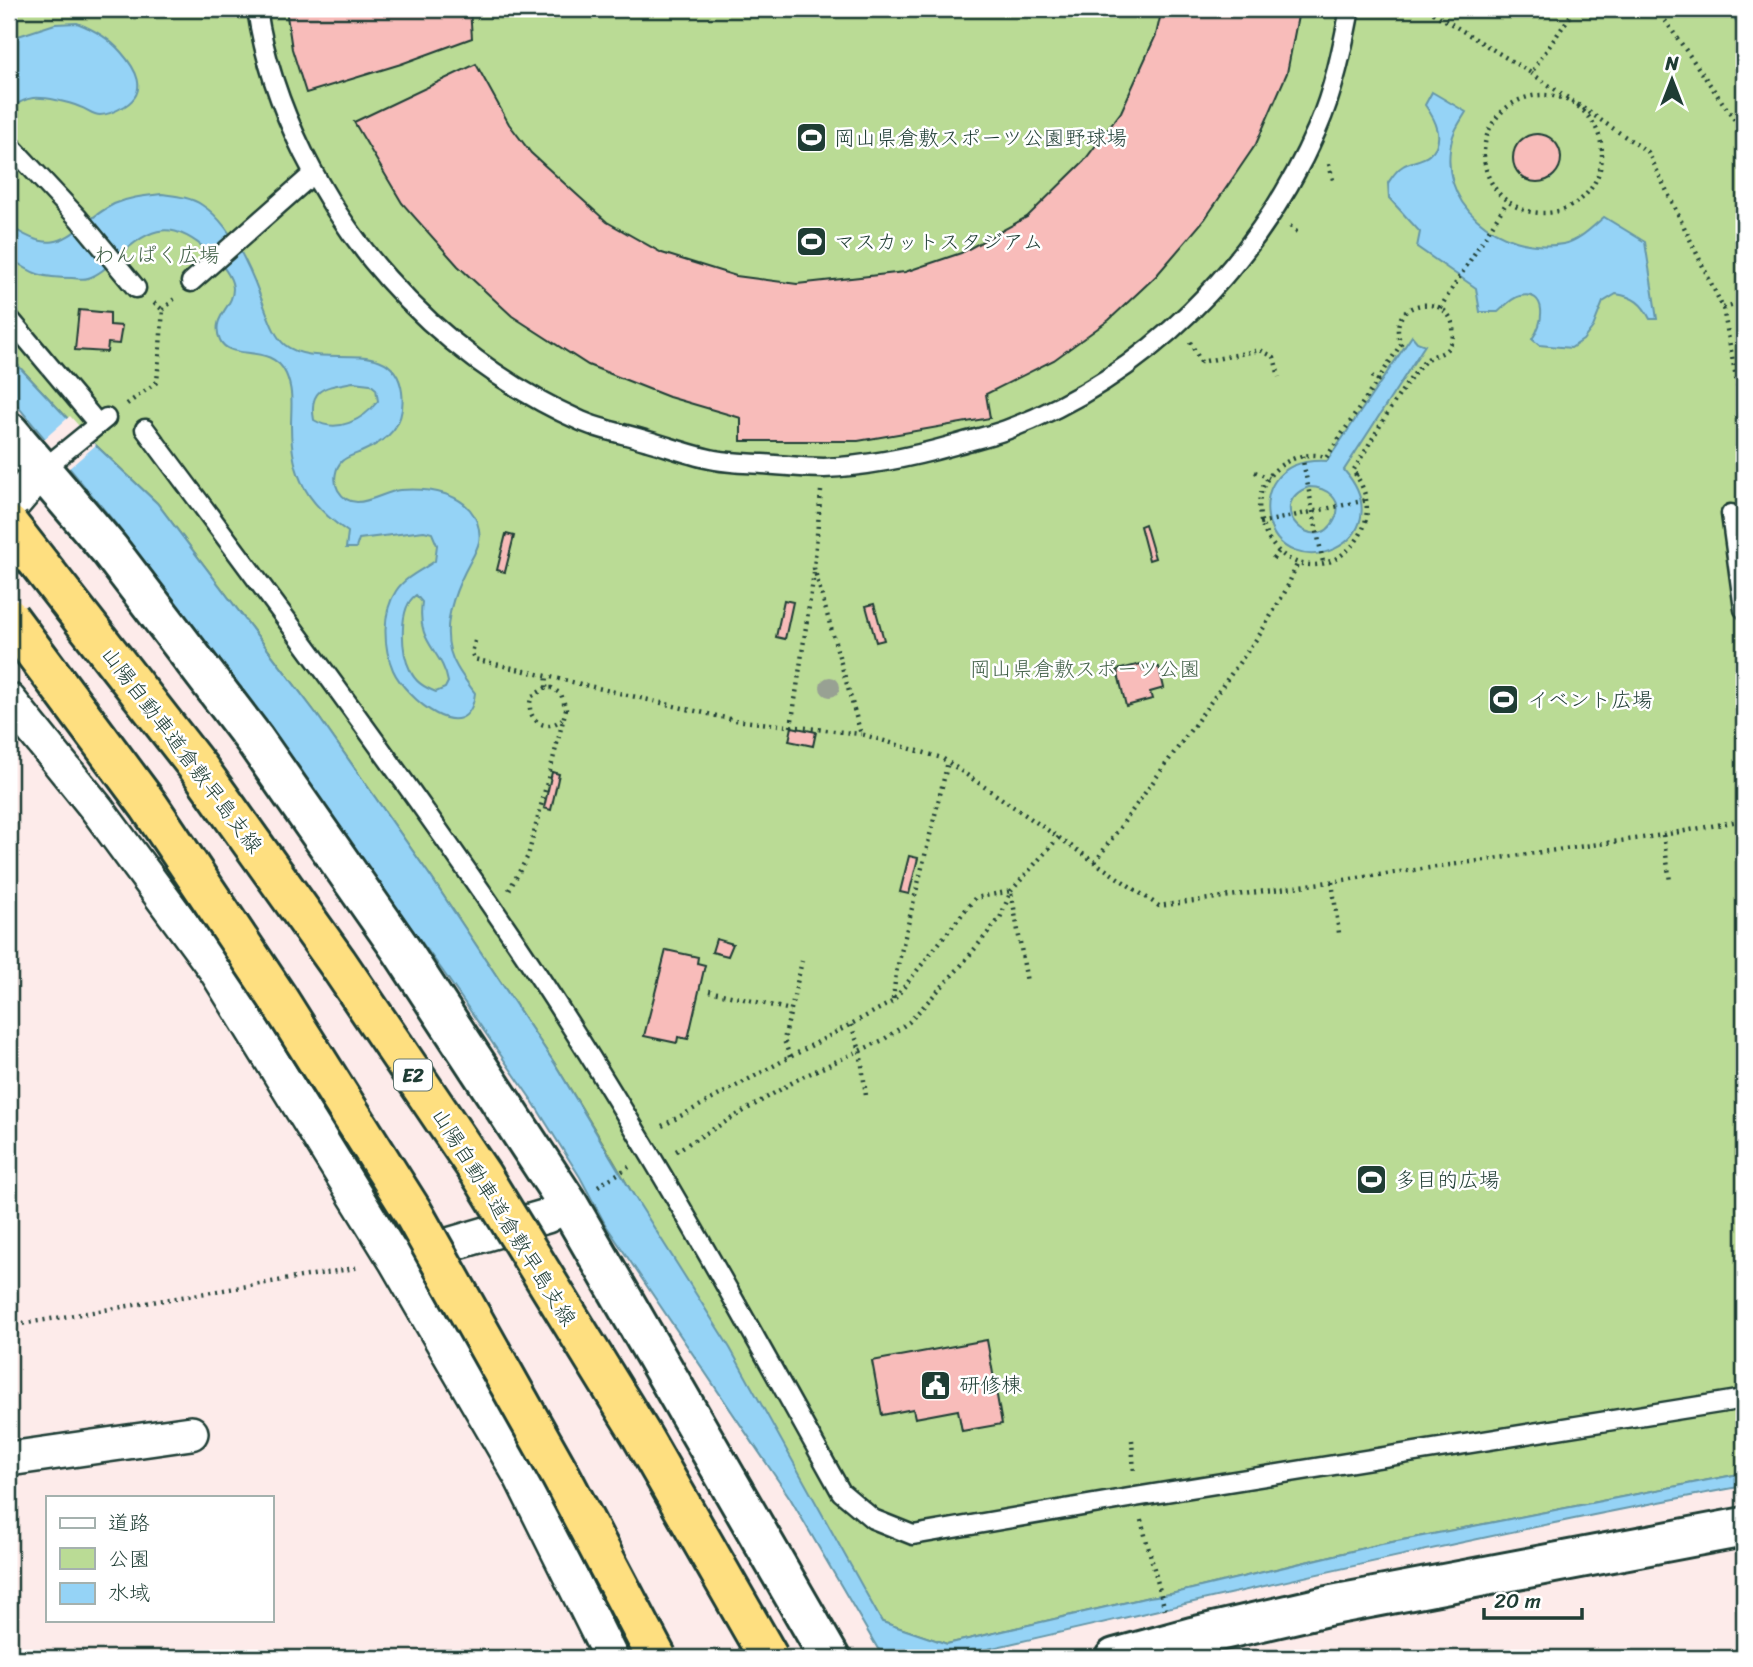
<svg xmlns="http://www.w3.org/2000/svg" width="1753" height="1667" font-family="Sriracha,'Klee One',sans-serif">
  <rect width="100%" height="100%" fill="#fdebea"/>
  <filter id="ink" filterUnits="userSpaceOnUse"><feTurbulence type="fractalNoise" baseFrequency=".0143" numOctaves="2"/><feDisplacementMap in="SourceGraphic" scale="14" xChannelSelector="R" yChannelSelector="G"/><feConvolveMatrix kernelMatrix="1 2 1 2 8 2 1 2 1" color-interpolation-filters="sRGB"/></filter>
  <g filter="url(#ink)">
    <path fill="#badb95" stroke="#6c8c64" stroke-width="2" d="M9,9H1730L1744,36V1473L1377,1545L1171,1594L1149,1597L947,1644L882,1622L606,1148L555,1064L431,877L318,716L157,503L69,420L9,356Z"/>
    <g fill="#95d3f6" stroke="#6697a8" stroke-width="2" fill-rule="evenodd">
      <path d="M1730,9H1744V36Z"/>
      <path d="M77,23C95,30 109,38 121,52C136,69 149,91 125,106C118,110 109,115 100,115C93,115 87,109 80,107C68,102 46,97 33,98C24,99 16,104 9,109V39L55,24Z"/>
      <path d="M1432,92L1466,112C1462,119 1456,127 1453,136C1433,203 1500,255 1563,244C1579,241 1592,227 1604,217L1645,242L1657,319H1650C1642,303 1634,297 1616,294L1603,302L1593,327L1583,340L1571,348L1539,345L1532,339C1544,324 1548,290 1520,296C1511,298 1504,307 1498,312H1480L1476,288L1417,247L1420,232L1389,198L1388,183C1392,177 1396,170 1403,166C1410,161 1422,161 1429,155C1447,140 1435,119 1425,105Z"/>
      <path d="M1536,134C1560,138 1568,160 1551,178C1533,185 1519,179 1513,160C1515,146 1521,137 1536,134ZM1537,144L1546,147L1551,155L1550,164L1539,172L1527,168L1524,159L1528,147Z"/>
      <path d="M162,194C176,196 190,197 202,205C230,223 250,268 261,298C267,312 273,335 285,345C319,372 394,332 402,392C406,425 389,440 361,452C356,454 346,457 342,461C335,468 333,481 338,490C353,516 380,492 400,490C428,488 466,492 477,522C483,539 478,547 470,562C453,593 437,634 457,667C462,676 469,685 475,693C468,752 405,697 393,670C383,647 382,612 396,591C405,577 422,570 435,561L437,545L432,533L424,531L359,539L356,548H346L348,532C307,504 291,476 291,426C291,407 294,392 286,374C272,342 230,362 220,340C205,306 264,302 209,252C173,220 151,225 118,257C109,265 99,275 88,278C83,280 77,278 72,278C42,278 33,275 9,257V225C63,264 71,226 114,204C129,197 145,196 162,194ZM353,382L370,384L376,389L378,401C363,420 337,434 314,420C308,387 326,387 353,382ZM416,595L422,602C416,645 442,649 448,682L445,688L436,692C424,687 415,682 410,670C401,652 398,607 416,595Z"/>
      <path d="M1412,336L1417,342L1425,345L1344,470C1407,543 1282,591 1268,517C1266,505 1268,491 1275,481C1287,463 1308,460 1327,461ZM1309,487C1327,487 1344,500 1335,519C1316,559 1261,505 1309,487Z"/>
      <path d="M9,356L69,420L157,503L318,716L431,877L555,1064L631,1191L730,1348L882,1622L947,1644L1149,1597L1171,1594L1377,1545L1744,1473V1486C1477,1535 1213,1598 948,1658H900L878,1649L790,1498L605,1224L580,1177L531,1099L442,970L116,524L9,396Z"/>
    </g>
    <path fill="#fdebea" d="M70,416L96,445L67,470L42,441Z"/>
    <g fill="#f8bcba" stroke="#1f3d34" stroke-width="2">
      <path d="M286,9H470L472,38L401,64L306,93L292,49Z"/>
      <path d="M1162,9H1263L1298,16L1287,73L1256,144L1205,219L1156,276L1109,320L1054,360L986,394L990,418L858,441H741V418L669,397L588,365L512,316L458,266L402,203L354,122L476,64L509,124L531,153L607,222L662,253L736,276L797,284L905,272L961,253L1027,217L1084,161L1121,112L1156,35Z"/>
      <circle cx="1537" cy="158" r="24"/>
      <path d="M79,310L110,313V325L122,326L119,344L108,343L107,352L75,350Z"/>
      <path d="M1145,524L1155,558L1149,560L1140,526Z"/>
      <path d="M506,534L514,536L505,572L497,570Z"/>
      <path d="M784,600L793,602L785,639L776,637Z"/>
      <path d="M874,604L884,640L876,642L866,606Z"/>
      <path d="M1141,664L1143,671L1159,667L1164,688L1150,692L1152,699L1126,706L1117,670Z"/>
      <path d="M792,727L816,732L813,746L789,741Z"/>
      <path d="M552,772L559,774L551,810L544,808Z"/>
      <path d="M909,856L918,858L909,894L900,892Z"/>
      <path d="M716,939L733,944L728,956L712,952Z"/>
      <path d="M666,950L698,957L697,963L705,965L688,1039L678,1037L677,1043L644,1036Z"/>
      <path d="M987,1340L1002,1424L962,1431L958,1410L915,1418L913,1409L882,1415L872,1361Z"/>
    </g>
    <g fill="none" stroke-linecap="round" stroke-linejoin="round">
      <defs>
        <g id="lane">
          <path d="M257,9C271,106 323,206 388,279C440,338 507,388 581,421C601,430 626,434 648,441C670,447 692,456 715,460C730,463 746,463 762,464C782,465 803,468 824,468C868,466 912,457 954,445C971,440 989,436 1006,430C1145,378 1258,264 1317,129C1334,90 1342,50 1350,9"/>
          <path d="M9,144L78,218L136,288"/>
          <path d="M191,282L313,174"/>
          <path d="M9,318L98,424"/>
          <path d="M145,429C271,598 397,767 516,942C635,1119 738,1306 841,1492L873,1519L913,1535L1135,1497L1744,1399"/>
          <path d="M42,470L106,418"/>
          <path d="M1731,514L1744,609"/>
        </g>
        <g id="street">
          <path d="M9,509L42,470"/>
          <path d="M9,700L97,809L215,969L395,1260L521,1477L611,1658"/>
          <path d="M411,1256L547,1216L568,1204"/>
          <path d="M9,1459L191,1433"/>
        </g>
        <g id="secondary">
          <path d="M9,432L109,549L254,739L400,948L568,1204L830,1658"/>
          <path d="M1115,1658L1192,1637L1327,1606L1744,1527"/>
        </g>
      </defs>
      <use href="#lane" stroke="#1f3d34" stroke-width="23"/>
      <use href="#street" stroke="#1f3d34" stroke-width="38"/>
      <use href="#secondary" stroke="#1f3d34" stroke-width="44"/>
      <g stroke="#1f3d34" stroke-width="4.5" stroke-dasharray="2 5" stroke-linecap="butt">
        <path d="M1427,9L1531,73L1575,9"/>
        <path d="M1657,9L1744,133"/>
        <path d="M1531,73L1648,152L1723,308L1744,420"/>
        <circle cx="1543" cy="154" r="59"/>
        <path d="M1329,164L1333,180"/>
        <path d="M1290,226L1299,234"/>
        <path d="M1440,308L1507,202"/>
        <path d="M1723,308L1744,303"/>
        <path d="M163,310L174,299"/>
        <path d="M1190,342L1201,362L1260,350L1274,357L1279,377"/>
        <path d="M1372,376L1378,380L1326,458C1317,453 1304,455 1295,458C1221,487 1275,593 1337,558C1370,538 1376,501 1353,471C1375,436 1396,394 1424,362C1434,351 1449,359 1453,335C1458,290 1382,297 1401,344L1378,380"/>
        <path d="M127,404L157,382L163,310L154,303"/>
        <path d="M1302,456L1323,562"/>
        <path d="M1255,472L1269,478"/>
        <path d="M1356,475L1362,472"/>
        <path d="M821,491L814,568L861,734L942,758L1159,906L1663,835L1744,820"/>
        <path d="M1260,523L1367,500"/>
        <path d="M1273,559L1279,551"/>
        <path d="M475,641L472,653L474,659L734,720L861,734"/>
        <path d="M546,688L532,696C523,717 544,735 562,719"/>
        <path d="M791,727L814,573"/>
        <path d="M1663,835L1670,881"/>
        <path d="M1095,862L1260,634L1286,590L1298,562"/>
        <path d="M1332,882L1339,933"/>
        <path d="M509,890L528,856L566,709L561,694L552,688H546L547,676"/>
        <path d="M709,991L791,1010"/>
        <path d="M893,999L896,973L948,762"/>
        <path d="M851,1025L860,1050L866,1096"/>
        <path d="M790,1057L784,1040L802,961"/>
        <path d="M662,1126L892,1002L975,898L1011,891L1027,982"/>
        <path d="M676,1151L800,1078L883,1040L909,1022L959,968L1000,918L1011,891L1059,837"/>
        <path d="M598,1186L629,1167"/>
        <path d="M9,1326L361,1267"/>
        <path d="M1132,1440L1134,1474"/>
        <path d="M1141,1520L1165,1610"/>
      </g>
      <use href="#lane" stroke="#fff" stroke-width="18"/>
      <use href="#street" stroke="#fff" stroke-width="33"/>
      <use href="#secondary" stroke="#fff" stroke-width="38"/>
      <defs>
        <g id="highway-bridge">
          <path d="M9,525L200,770L337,962L482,1176L640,1433L769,1658"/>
          <path d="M9,618L149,806L277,997L412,1211L561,1476L657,1658"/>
        </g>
      </defs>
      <use href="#highway-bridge" stroke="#1f3d34" stroke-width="44" stroke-linecap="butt"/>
      <use href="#highway-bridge" stroke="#fedf80" stroke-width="38"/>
    </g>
    <circle fill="#98a193" cx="830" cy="687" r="10"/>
  </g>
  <defs>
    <symbol id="stadium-square" viewBox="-11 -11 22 22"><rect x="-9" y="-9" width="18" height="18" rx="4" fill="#1f3d34" stroke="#fff"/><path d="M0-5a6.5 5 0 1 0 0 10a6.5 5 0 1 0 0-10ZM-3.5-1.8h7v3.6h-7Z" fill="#fff"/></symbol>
    <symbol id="civic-square" viewBox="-11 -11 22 22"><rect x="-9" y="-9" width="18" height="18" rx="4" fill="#1f3d34" stroke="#fff"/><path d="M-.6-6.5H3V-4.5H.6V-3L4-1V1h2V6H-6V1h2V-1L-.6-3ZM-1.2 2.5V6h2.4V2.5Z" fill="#fff"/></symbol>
  </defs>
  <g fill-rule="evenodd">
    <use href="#stadium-square" x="794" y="120" width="35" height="35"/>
    <use href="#stadium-square" x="794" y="224" width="35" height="35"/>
    <use href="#stadium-square" x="1486" y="682" width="35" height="35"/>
    <use href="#stadium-square" x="1354" y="1162" width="35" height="35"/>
    <use href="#civic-square" x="918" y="1368" width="35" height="35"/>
  </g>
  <g text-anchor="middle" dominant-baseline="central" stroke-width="5" stroke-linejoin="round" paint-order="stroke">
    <rect fill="#fff" stroke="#627771" stroke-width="2" x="394" y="1059.5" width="38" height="31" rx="5"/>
    <g font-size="19" font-weight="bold" fill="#1f3d34">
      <text x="413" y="1075">E2</text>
    </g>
    <g font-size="21" fill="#1f3d34" stroke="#fff" text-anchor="start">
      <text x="834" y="138">岡山県倉敷スポーツ公園野球場</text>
      <text x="834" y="242">マスカットスタジアム</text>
      <text x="1527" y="700">イベント広場</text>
      <text x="1395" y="1180">多目的広場</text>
      <text x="959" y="1385">研修棟</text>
    </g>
    <g font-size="21" fill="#46644c" stroke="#fff">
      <text x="157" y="255">わんぱく広場</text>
      <text x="1085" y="669">岡山県倉敷スポーツ公園</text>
    </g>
    <g font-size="21" fill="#1f3d34" stroke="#fff">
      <text transform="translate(182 750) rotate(53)">山陽自動車道倉敷早島支線</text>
      <text transform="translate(504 1217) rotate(58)">山陽自動車道倉敷早島支線</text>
    </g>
  </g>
  <rect width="1753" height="1667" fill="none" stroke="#fff" stroke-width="35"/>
  <rect x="18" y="18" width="1718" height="1632" fill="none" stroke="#1f3d34" stroke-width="2.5" filter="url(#ink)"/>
  <rect x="46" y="1496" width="228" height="126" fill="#ffffff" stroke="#a5b1ae" stroke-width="2"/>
  <rect x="60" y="1518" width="35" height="10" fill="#ffffff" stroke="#a5b1ae" stroke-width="2"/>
  <text x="108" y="1530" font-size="21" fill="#1f3d34">道路</text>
  <rect x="60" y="1548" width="35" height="21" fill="#badb95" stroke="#a5b1ae" stroke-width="2"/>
  <text x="108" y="1566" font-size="21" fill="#1f3d34">公園</text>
  <rect x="60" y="1583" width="35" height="21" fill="#95d3f6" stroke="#a5b1ae" stroke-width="2"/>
  <text x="108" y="1600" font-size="21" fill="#1f3d34">水域</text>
  <g transform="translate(1672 80)" stroke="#ffffff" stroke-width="5" paint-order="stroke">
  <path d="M0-5L12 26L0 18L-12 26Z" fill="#1f3d34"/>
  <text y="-10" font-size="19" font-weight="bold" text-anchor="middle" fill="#1f3d34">N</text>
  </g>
  <path d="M1484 1608v10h98v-10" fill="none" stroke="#1f3d34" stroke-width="3.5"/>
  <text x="1494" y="1608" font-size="21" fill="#1f3d34" stroke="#ffffff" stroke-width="5" paint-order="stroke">20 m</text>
</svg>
